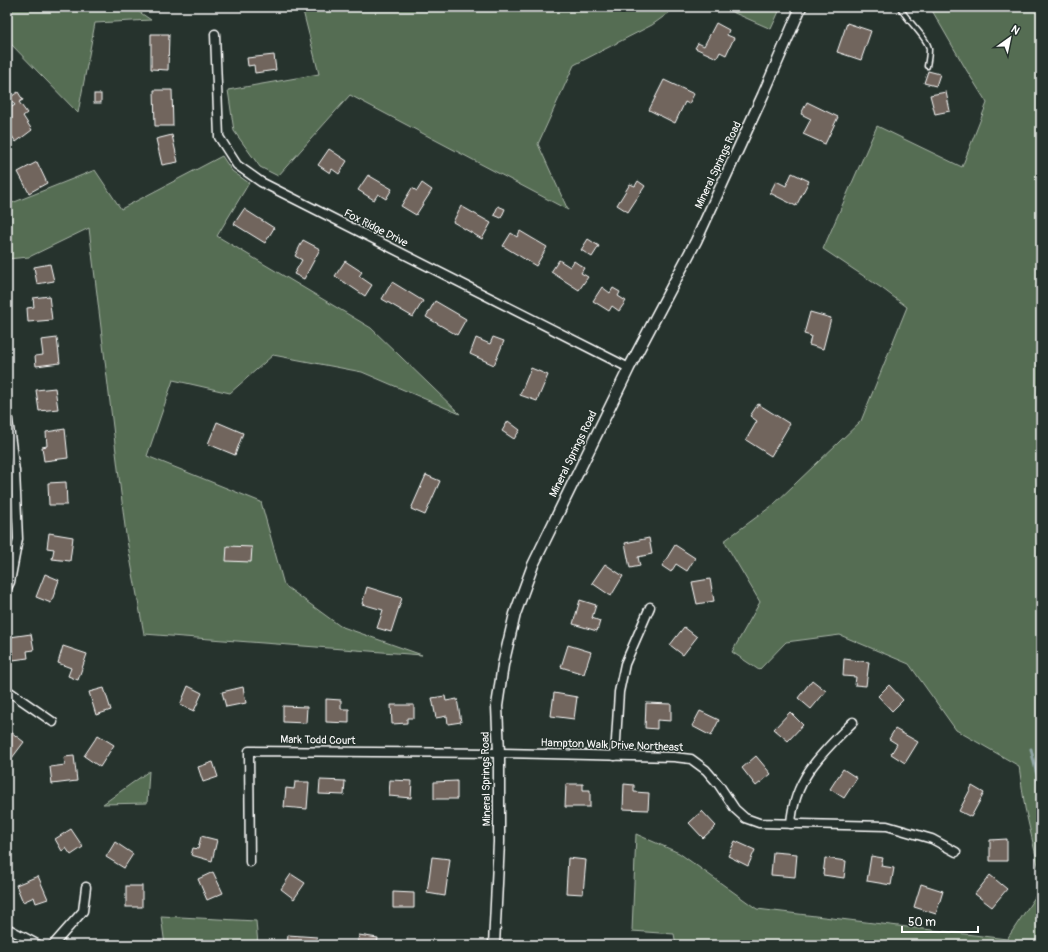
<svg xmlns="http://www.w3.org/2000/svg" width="1048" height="952" font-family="Pangolin,sans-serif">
  <rect width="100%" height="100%" fill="#26332d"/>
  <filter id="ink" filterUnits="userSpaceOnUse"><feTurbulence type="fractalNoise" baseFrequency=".025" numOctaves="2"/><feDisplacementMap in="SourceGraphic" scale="8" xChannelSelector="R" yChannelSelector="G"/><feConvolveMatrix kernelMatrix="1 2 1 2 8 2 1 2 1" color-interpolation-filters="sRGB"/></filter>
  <g filter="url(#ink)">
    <g fill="#546d53" stroke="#aab6a9">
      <path d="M7,7H132L151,20L95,23L78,113L7,40Z"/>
      <path d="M302,7H677L652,25L574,65L538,144L568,210L350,95L278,176L260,167L234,131L228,90L319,74Z"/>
      <path d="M721,7H781L771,29Z"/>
      <path d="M930,7H1041V878L1025,808L1019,766L956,730L909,664L840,635L786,642L759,670L732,652L760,602L724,541L773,505L861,421L907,307L883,289L823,249L877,126L962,167L987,103L967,71Z"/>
      <path d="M222,156L232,171L249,183L217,236L371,328L460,414L362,372L273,355L230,393L173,380L147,456L261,502L284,585L340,626L422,655L144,634L126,535L89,228L29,257L7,259V205L95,170L121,209Z"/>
      <path d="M149,771L147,803L103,804Z"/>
      <path d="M636,834L679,853L757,909L1007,939L1041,888V945H676L674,934L632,931Z"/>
      <path d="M161,916L256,921L258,945H165Z"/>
    </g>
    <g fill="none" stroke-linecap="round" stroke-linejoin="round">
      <path stroke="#90a5a6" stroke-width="3" d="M1031,749L1040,789L1041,803"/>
    </g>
    <g fill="#71655d" stroke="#fff">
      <path d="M716,23L729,30L727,35L734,38L726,55L720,52L717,58L695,48L698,43L704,46Z"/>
      <path d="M847,23L871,31L861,60L837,52Z"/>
      <path d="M151,34H169L168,70L151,69Z"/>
      <path d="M274,55L276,70L255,73L254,65L248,66L247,58Z"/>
      <path d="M928,71L940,74L936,86L924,83Z"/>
      <path d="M664,80L694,94L689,104L685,102L675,123L649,110Z"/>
      <path d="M154,90H172L173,126H155Z"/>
      <path d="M18,92L23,100L19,102L27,113L23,116L32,130L16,142L7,129V124L9,122L7,120V110L15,105L9,98Z"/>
      <path d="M946,92L950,111L935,114L930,95Z"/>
      <rect x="94" y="94" width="7" height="9"/>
      <path d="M807,102L838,117L825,144L803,134L811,119L801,114Z"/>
      <path d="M172,135L178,162L162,165L156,139Z"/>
      <path d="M329,149L347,161L339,174L332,169L330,173L318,165Z"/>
      <path d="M37,162L47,183L29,193L18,172Z"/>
      <path d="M792,173L809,181L796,206L770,193L776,181L786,186Z"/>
      <path d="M368,175L392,189L386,199L378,194L374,200L358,190Z"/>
      <path d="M638,181L645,186L628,212L617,205L630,184L635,186Z"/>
      <path d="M422,183L432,190L416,215L401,206L412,188L417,191Z"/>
      <path d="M461,206L491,223L482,239L453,222Z"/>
      <path d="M498,206L505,209L501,218L494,215Z"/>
      <path d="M244,209L274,228L265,243L234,224Z"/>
      <path d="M520,231L547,247L536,266L503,246L511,233L517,237Z"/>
      <path d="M588,239L599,246L592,257L581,250Z"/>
      <path d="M303,240L320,249L304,279L294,274L302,260L295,256Z"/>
      <path d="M559,260L570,267L574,261L584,268L581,273L588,277L579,290L551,272Z"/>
      <path d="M345,261L362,272L359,276L372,285L365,296L335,276Z"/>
      <path d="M50,264L54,281L37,284L34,267Z"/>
      <path d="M392,282L423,301L413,317L382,299Z"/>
      <path d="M602,287L610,293L613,288L620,292L618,296L626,301L619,311L612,306L609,311L593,301Z"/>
      <path d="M49,296L52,320L28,322L27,308L34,307L33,298Z"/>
      <path d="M435,301L466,319L457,335L426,317Z"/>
      <path d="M810,312L831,318L823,349L809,345L811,336L804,334Z"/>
      <path d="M493,337L504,341L494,365L470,354L476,338L490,344Z"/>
      <path d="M57,338L60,363L36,366L35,356L43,355L41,340Z"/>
      <path d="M531,368L548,375L537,401L520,395Z"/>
      <path d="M55,388L58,409L39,411L36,390Z"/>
      <path d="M758,404L790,424L771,456L746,440L757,421L750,416Z"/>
      <path d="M508,421L520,430L514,439L502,431Z"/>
      <path d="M217,422L243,433L235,455L208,444Z"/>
      <path d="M65,429L68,458L44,461L42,447L47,446L46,432Z"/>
      <path d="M426,475L440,481L425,515L411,509Z"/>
      <path d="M66,482L67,505H49L48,483Z"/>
      <path d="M49,533L73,537L70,561L52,559L54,549L47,548Z"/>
      <path d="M649,538L652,554L638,557L640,566L630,568L625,543Z"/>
      <path d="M675,545L695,558L687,571L676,564L671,572L662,566Z"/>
      <path d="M227,546L252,547L251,562L226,561Z"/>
      <path d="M605,564L623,576L611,596L592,583Z"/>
      <path d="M45,574L59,580L51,603L36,597Z"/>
      <path d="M710,579L714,601L697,604L692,582Z"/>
      <path d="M367,587L402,598L391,632L377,628L383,610L362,604Z"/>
      <path d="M580,600L596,605L592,618L600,621L597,631L573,624Z"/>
      <path d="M684,627L697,637L683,655L670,645Z"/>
      <path d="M31,634L34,650L27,651L28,658L13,660L10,637Z"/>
      <path d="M568,645L591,652L584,674L561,667Z"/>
      <path d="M63,646L87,654L78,680L68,676L71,668L58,663Z"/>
      <path d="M844,659L869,662L866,686L855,685L856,677L843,676Z"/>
      <path d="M812,680L826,691L811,709L798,698Z"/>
      <path d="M889,685L903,700L892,711L878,696Z"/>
      <path d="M188,686L202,693L194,711L180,705Z"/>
      <path d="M243,687L246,703L226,707L222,692Z"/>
      <path d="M104,688L111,710L96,715L89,692Z"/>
      <path d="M554,693L577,697L574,719L551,716Z"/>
      <path d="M445,696L446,701L457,699L461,722L448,724L447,716L436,718L432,698Z"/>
      <path d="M326,699L341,700V709H349V723L326,722Z"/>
      <path d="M646,703L671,704V721L657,720V729L645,728Z"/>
      <path d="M391,705H414V718H407V723L392,724Z"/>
      <path d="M283,706L307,707L306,723L283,722Z"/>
      <path d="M700,711L719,720L711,736L692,726Z"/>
      <path d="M790,712L803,725L788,741L774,729Z"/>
      <path d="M7,729L24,742L12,758L7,754Z"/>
      <path d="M895,729L918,742L905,763L891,754L897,744L889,739Z"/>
      <path d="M98,735L114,745L100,767L84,756Z"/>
      <path d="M74,756L77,781L52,784L50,767L65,765L64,757Z"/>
      <path d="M756,756L771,774L756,786L742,768Z"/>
      <path d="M213,762L218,777L203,782L198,767Z"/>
      <path d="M843,769L857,778L844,798L830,789Z"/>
      <path d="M320,780L345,781L344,795L319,794Z"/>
      <path d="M390,780L412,781L411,798L389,796Z"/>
      <path d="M457,781V799H434V782Z"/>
      <path d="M295,782H309L307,809L284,807L286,788L294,789Z"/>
      <path d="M566,784H583V790H590V807H565Z"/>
      <path d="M624,784L634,785V792L649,793L648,810L623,809Z"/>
      <path d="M972,786L984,793L971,817L959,811Z"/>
      <path d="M702,811L716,826L703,838L689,823Z"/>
      <path d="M71,829L83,847L71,855L66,848L62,851L55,839Z"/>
      <path d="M201,836L217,840L212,861L191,855L193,848L198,849Z"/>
      <path d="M1007,839V861H990V840Z"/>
      <path d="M735,841L755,850L748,866L728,856Z"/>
      <path d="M115,842L133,854L124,868L106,857Z"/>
      <path d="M773,852L797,854L795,877L771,875Z"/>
      <path d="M871,856L883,858L881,866L894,868L891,885L867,881Z"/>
      <path d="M432,857L450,859L445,896L427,893Z"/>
      <path d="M568,858L586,860L583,894L566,893Z"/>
      <path d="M825,858L846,861L844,878L823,875Z"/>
      <path d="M213,872L223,893L207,900L198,879Z"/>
      <path d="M291,874L305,883L294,899L281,889Z"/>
      <path d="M990,875L1007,889L992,907L975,894Z"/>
      <path d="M38,876L48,899L36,903L34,897L23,902L16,885Z"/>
      <path d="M921,884L943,891L936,914L914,907Z"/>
      <rect x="126" y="886" width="16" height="21"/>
      <path d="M393,892L414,893V908H393Z"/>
      <path d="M288,935L317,937L316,945H287Z"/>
      <path d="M359,935L378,938L377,945H357Z"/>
      <path d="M107,941L108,945H95Z"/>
    </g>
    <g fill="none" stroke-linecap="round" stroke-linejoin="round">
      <defs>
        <path id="service" d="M900,7C905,19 928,38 929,49C929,54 928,61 927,66"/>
        <g id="minor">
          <path d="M215,34L219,137L237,165L261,182L629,368"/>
          <path d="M7,413L15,471L18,539L10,582L7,588"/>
          <path d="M7,690L53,722"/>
          <path d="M615,756L619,692L625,664L650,607"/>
          <path d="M791,824C794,778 822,753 853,722"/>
          <path d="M250,862L249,751L499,753L674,757L691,759L706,770L719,785L735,809L745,818L759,823L887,826L932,839L956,852"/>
          <path d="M7,928L39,945"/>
          <path d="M53,945L83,911L86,887"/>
        </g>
        <path id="tertiary" d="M494,945L499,842V753L497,706L503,665L515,614L533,565L629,368L696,241L763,95L801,7"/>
      </defs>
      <use href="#service" stroke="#fff" stroke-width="7"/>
      <use href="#minor" stroke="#fff" stroke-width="11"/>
      <use href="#tertiary" stroke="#fff" stroke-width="13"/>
      <use href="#service" stroke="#26332d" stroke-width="4"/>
      <use href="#minor" stroke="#26332d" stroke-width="8"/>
      <use href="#tertiary" stroke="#26332d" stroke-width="10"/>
    </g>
  </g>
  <g text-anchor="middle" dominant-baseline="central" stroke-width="3" stroke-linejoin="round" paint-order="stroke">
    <g font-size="11" fill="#fff" stroke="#26332d">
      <text transform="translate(718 165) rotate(-65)">Mineral Springs Road</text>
      <text transform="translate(376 228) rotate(27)">Fox Ridge Drive</text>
      <text transform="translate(573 454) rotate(-64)">Mineral Springs Road</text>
      <text transform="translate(318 740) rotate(1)">Mark Todd Court</text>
      <text transform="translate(612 745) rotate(2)">Hampton Walk Drive Northeast</text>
      <text transform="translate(486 779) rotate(-91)">Mineral Springs Road</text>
    </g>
  </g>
  <rect width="1048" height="952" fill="none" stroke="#26332d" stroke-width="24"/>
  <rect x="12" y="12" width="1024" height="928" fill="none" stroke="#fff" stroke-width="1.5" filter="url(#ink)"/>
  <g transform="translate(1010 38) rotate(33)" stroke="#26332d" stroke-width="3" paint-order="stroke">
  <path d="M0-3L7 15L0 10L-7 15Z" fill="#ffffff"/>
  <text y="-6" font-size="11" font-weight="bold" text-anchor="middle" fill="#ffffff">N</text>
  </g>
  <path d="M902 926v6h76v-6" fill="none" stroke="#ffffff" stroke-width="2"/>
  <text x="908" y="926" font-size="12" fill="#ffffff" stroke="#26332d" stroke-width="3" paint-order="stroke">50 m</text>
</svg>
